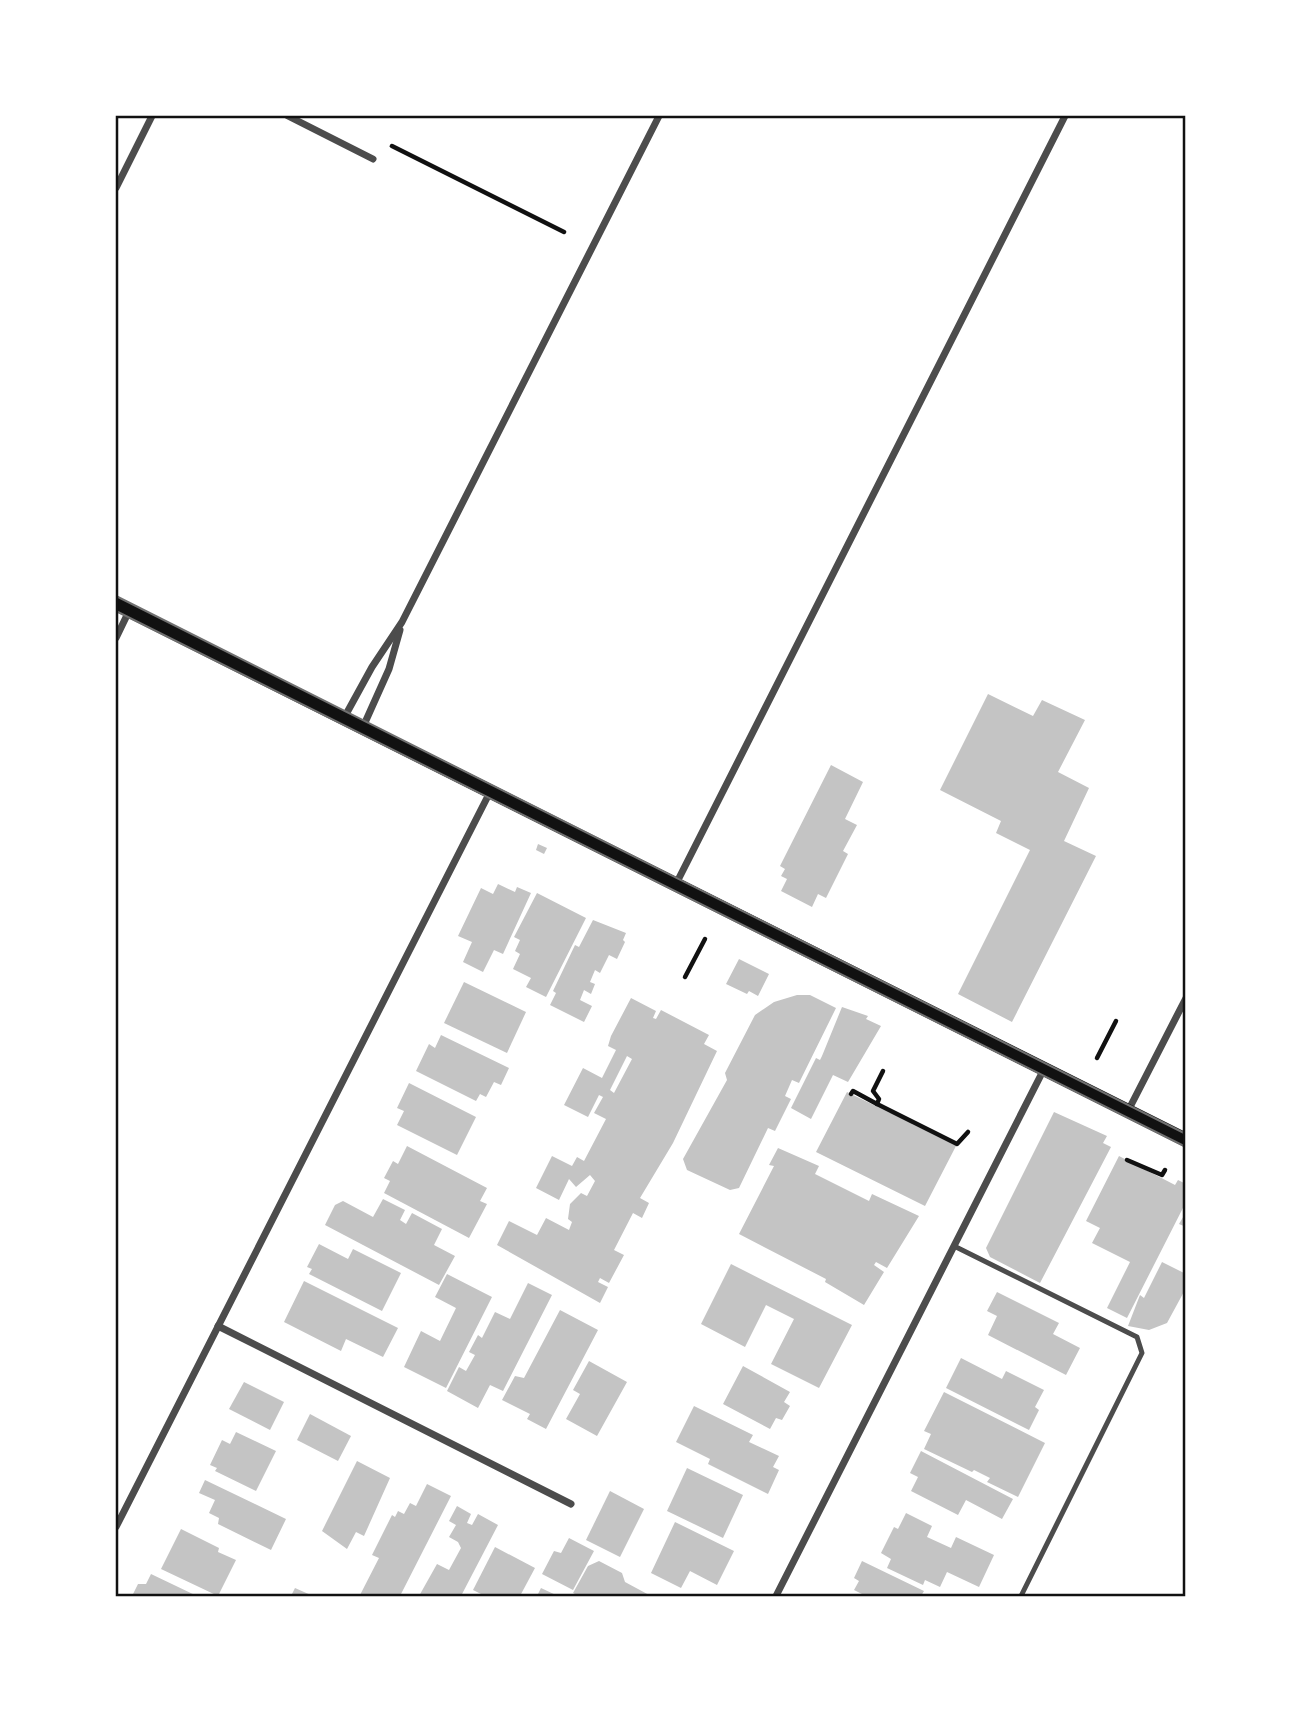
<svg xmlns="http://www.w3.org/2000/svg" width="1301" height="1712" font-family="'DM Sans',sans-serif">
  <rect width="100%" height="100%" fill="#fff"/>
  <g fill="#c4c4c4" fill-rule="evenodd">
    <path d="M988,694L1033,716L1042,700L1085,720L1058,772L1089,788L1064,841L1096,856L1012,1022L958,994L1030,850L996,833L1001,821L940,790Z"/>
    <path d="M831,765L863,782L845,819L857,825L843,851L848,854L826,898L818,894L812,907L781,891L787,879L781,876L785,869L780,866Z"/>
    <path d="M538,844L547,848L544,854L536,850Z"/>
    <path d="M498,884L515,892L517,887L531,893L503,954L494,950L483,972L463,962L472,942L458,936L481,888L493,894Z"/>
    <path d="M537,893L586,918L546,997L526,987L531,978L513,969L520,954L515,951L520,940L514,937Z"/>
    <path d="M593,920L626,933L623,940L625,942L617,959L609,955L600,973L595,970L590,982L595,984L591,994L584,990L580,1000L592,1006L584,1022L550,1005L556,993L553,991L575,945L579,947Z"/>
    <path d="M739,959L769,974L758,996L749,991L747,994L726,984Z"/>
    <path d="M464,982L526,1012L507,1053L444,1023Z"/>
    <path d="M797,995H810L836,1008L799,1083L792,1080L785,1096L791,1099L775,1131L768,1128L739,1188L730,1190L687,1170L683,1159L727,1080L725,1073L755,1015L774,1002Z"/>
    <path d="M631,998L656,1011L653,1018L656,1019L661,1010L709,1035L704,1044L717,1051L673,1143L640,1198L649,1203L642,1218L633,1213L614,1250L624,1255L609,1283L600,1278L598,1282L608,1287L600,1303L497,1245L509,1221L537,1235L546,1218L569,1230L572,1222L568,1219L570,1204L581,1193L587,1196L595,1181L590,1175L576,1187L569,1179L559,1200L536,1188L552,1156L572,1166L577,1157L584,1161L606,1119L594,1113L603,1097L599,1095L588,1117L564,1105L583,1068L602,1078L616,1050L608,1046L611,1036ZM627,1056L632,1059L614,1093L610,1090Z"/>
    <path d="M842,1007L868,1016L866,1019L881,1026L848,1082L833,1075L811,1119L791,1108L816,1058L820,1060L822,1056Z"/>
    <path d="M441,1035L509,1068L501,1085L494,1082L486,1097L480,1094L476,1101L416,1071L429,1044L435,1048Z"/>
    <path d="M409,1083L476,1117L457,1155L397,1125L404,1111L397,1108Z"/>
    <path d="M847,1092L890,1113L892,1110L913,1121L912,1124L956,1146L925,1206L816,1152Z"/>
    <path d="M1054,1112L1107,1136L1103,1143L1111,1147L1040,1283L990,1257L986,1248Z"/>
    <path d="M407,1146L487,1188L480,1201L487,1204L469,1238L384,1193L390,1181L384,1178L393,1161L398,1164Z"/>
    <path d="M778,1148L819,1166L815,1174L869,1201L872,1194L919,1216L887,1268L876,1262L874,1265L884,1272L864,1305L825,1282L826,1279L739,1234L774,1166L769,1165Z"/>
    <path d="M1119,1156L1175,1185L1178,1180L1186,1184V1202L1127,1318L1107,1308L1130,1262L1092,1243L1100,1228L1086,1221Z"/>
    <path d="M383,1199L405,1210L400,1220L406,1224L412,1213L442,1229L434,1245L455,1256L439,1285L325,1225L335,1205L343,1201L373,1217Z"/>
    <path d="M1186,1212V1227L1179,1224Z"/>
    <path d="M319,1244L348,1259L353,1249L401,1273L382,1311L309,1274L312,1269L307,1267Z"/>
    <path d="M1162,1262L1186,1274V1288L1167,1323L1149,1330L1128,1326L1140,1295L1144,1298Z"/>
    <path d="M731,1264L852,1325L819,1388L771,1364L794,1319L766,1305L745,1347L701,1324Z"/>
    <path d="M447,1274L492,1297L446,1388L404,1367L421,1331L440,1341L456,1308L435,1297Z"/>
    <path d="M304,1281L398,1328L383,1357L346,1339L341,1351L284,1322Z"/>
    <path d="M528,1283L552,1295L503,1391L490,1385L478,1408L447,1391L459,1367L466,1371L475,1355L469,1352L478,1335L482,1338L495,1312L510,1319Z"/>
    <path d="M997,1292L1059,1323L1053,1334L1080,1348L1066,1375L988,1335L997,1316L987,1311Z"/>
    <path d="M560,1310L598,1330L546,1429L527,1419L530,1414L502,1400L515,1376L524,1378Z"/>
    <path d="M961,1358L1002,1379L1006,1371L1044,1390L1035,1407L1039,1410L1029,1430L946,1388Z"/>
    <path d="M589,1361L627,1382L597,1436L566,1419L580,1394L573,1390Z"/>
    <path d="M743,1366L790,1392L784,1402L790,1406L782,1420L776,1418L770,1429L723,1404Z"/>
    <path d="M244,1382L284,1402L270,1430L229,1409Z"/>
    <path d="M944,1392L1045,1443L1018,1497L987,1482L990,1478L974,1470L972,1472L924,1449L931,1434L924,1431Z"/>
    <path d="M694,1406L753,1435L749,1442L779,1456L773,1467L779,1470L768,1494L708,1464L710,1459L676,1442Z"/>
    <path d="M310,1414L351,1436L338,1461L297,1440Z"/>
    <path d="M236,1432L276,1451L256,1491L215,1471L217,1468L210,1465L222,1440L230,1444Z"/>
    <path d="M921,1451L1013,1499L1002,1519L966,1500L958,1515L911,1491L918,1477L910,1473Z"/>
    <path d="M357,1461L390,1478L364,1536L356,1532L347,1549L322,1531Z"/>
    <path d="M687,1468L743,1495L723,1538L667,1511Z"/>
    <path d="M205,1480L286,1519L271,1550L218,1524L219,1518L209,1513L215,1500L199,1493Z"/>
    <path d="M427,1484L451,1496L400,1596L360,1595L379,1558L372,1555L392,1515L395,1517L398,1511L404,1514L410,1503L416,1506Z"/>
    <path d="M610,1491L644,1509L620,1557L586,1540Z"/>
    <path d="M457,1506L471,1514L467,1523L472,1525L478,1514L498,1525L461,1596H419L437,1564L449,1570L461,1548L458,1542L449,1537L456,1525L449,1521Z"/>
    <path d="M906,1513L932,1526L927,1537L951,1548L956,1537L994,1555L979,1587L947,1572L940,1587L925,1580L923,1585L887,1568L891,1559L881,1553L894,1527L898,1529Z"/>
    <path d="M675,1522L734,1551L717,1585L690,1571L681,1588L651,1573Z"/>
    <path d="M181,1529L219,1548L218,1552L236,1560L218,1596L161,1569Z"/>
    <path d="M569,1538L594,1551L573,1590L542,1574L554,1551L561,1553Z"/>
    <path d="M495,1547L535,1568L520,1596H485L473,1590Z"/>
    <path d="M599,1561L622,1573L625,1582L651,1596H579L573,1593L588,1566Z"/>
    <path d="M862,1561L924,1591L921,1596H861L862,1594L854,1590L859,1581L854,1578Z"/>
    <path d="M151,1574L197,1596H132L138,1584H146Z"/>
    <path d="M295,1588L313,1596H291Z"/>
    <path d="M541,1588L558,1596H537Z"/>
  </g>
  <g fill="none" stroke-linecap="round" stroke-linejoin="round">
    <g stroke="#111" stroke-width="4.5">
      <path d="M392,146L564,232"/>
      <path d="M685,977L705,939"/>
      <path d="M1097,1058L1116,1021"/>
      <path d="M883,1071L873,1091L879,1099L877,1104L957,1144L968,1132"/>
      <path d="M851,1094L853,1091L877,1104"/>
      <path d="M1127,1160L1162,1175L1165,1170"/>
    </g>
    <path stroke="#4c4c4c" stroke-width="5" d="M954,1246L1137,1337L1142,1353L1021,1596"/>
    <g stroke="#4c4c4c" stroke-width="7">
      <path d="M288,116L373,159"/>
      <path d="M116,188L152,116"/>
      <path d="M116,638L129,611"/>
      <path d="M344,718L372,667L402,622L659,116"/>
      <path d="M363,727L389,669L400,630"/>
      <path d="M676,884L1065,116"/>
      <path d="M1128,1111L1186,998"/>
      <path d="M218,1326L571,1504"/>
      <path d="M116,1527L490,792"/>
      <path d="M776,1596L1044,1069"/>
    </g>
    <path stroke="#111" stroke-width="14" d="M116,604L1186,1140"/>
    <g stroke="#707070" stroke-width="2">
      <path d="M116,596L1186,1134"/>
      <path d="M116,611L1186,1147"/>
    </g>
  </g>
  <rect width="1301" height="1712" fill="none" stroke="#ffffff" stroke-width="234"/>
  <rect x="117" y="117" width="1067" height="1478" fill="none" stroke="#111" stroke-width="2.5"/>
</svg>
